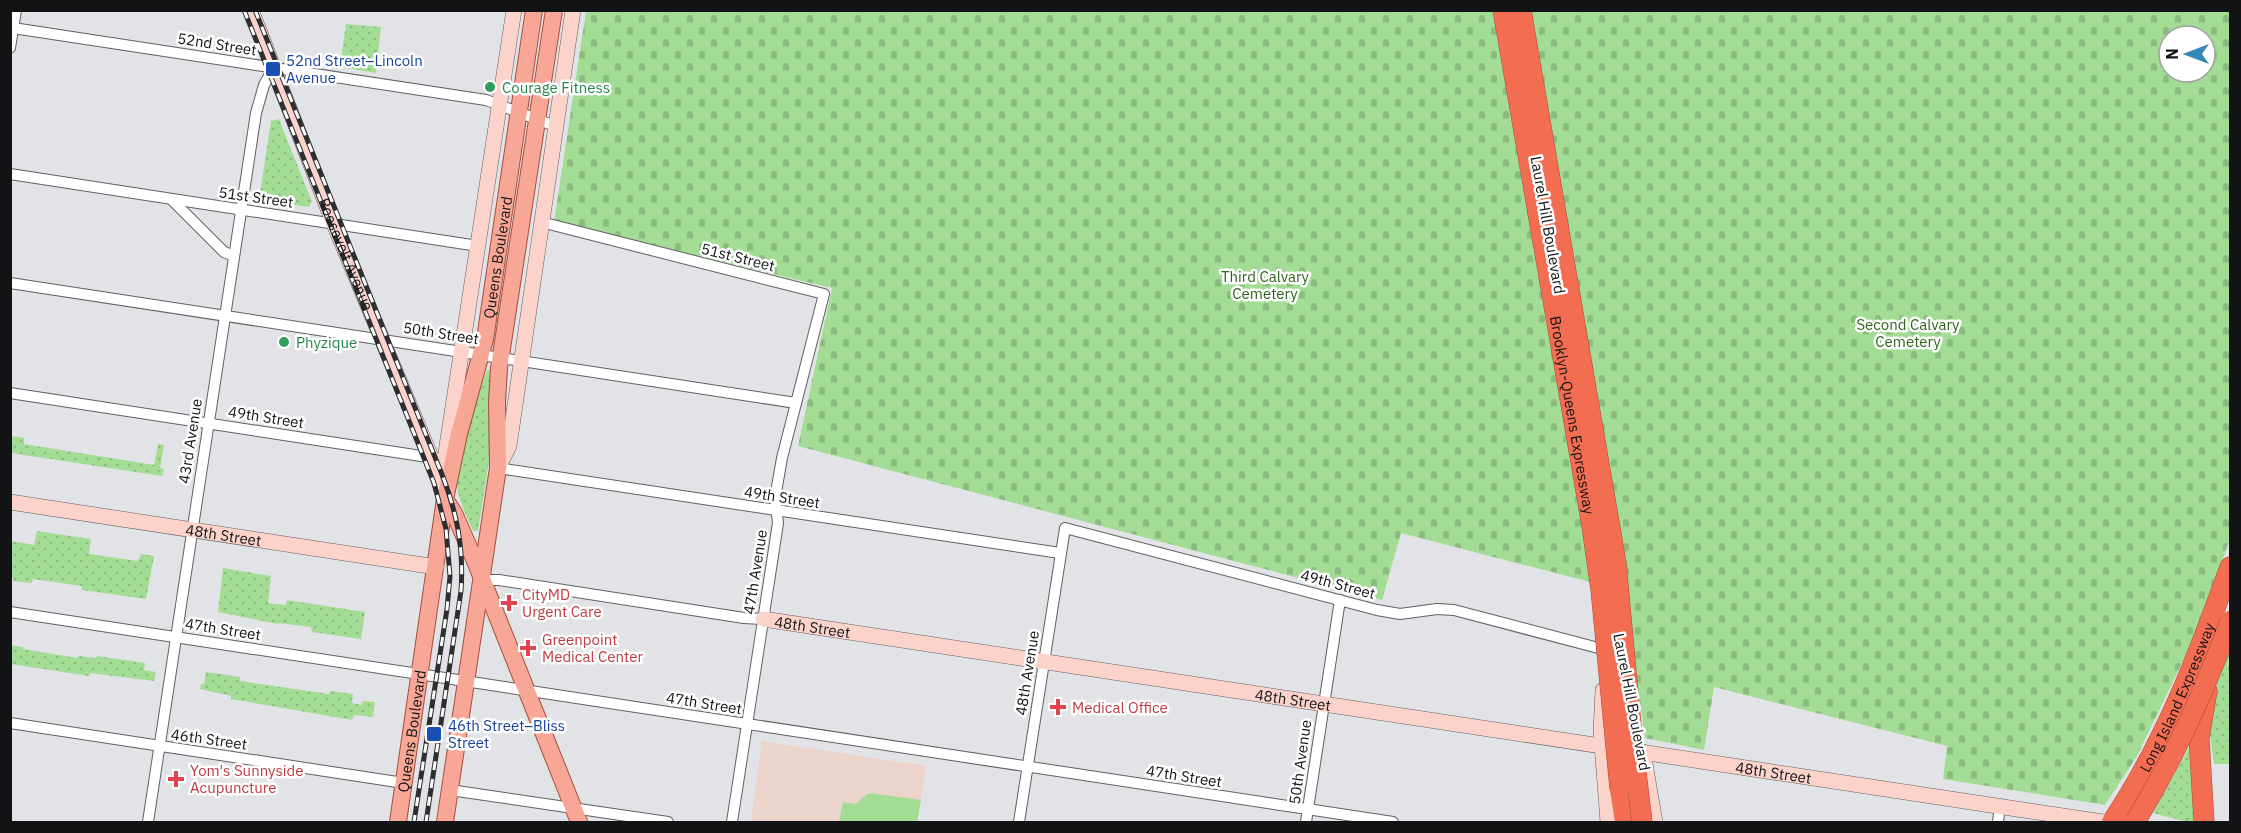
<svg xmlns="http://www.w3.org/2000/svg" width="2241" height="833" font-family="'IBM Plex Sans',sans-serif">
  <defs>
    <pattern id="grass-dots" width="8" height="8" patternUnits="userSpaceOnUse" patternTransform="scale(1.5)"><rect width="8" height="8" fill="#a3dc94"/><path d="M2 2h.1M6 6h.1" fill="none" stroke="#8bbc7f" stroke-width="1.8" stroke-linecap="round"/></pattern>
    <pattern id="cemetery-stones" width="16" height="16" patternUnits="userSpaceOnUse" patternTransform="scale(1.5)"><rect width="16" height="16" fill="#a3dc94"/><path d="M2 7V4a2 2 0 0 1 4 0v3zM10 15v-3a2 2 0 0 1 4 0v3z" fill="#8bbc7f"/></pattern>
  </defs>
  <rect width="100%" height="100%" fill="#e2e3e6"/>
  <path fill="#ecd3cb" d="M762,741L926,766L917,822L751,821Z"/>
  <g fill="url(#grass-dots)">
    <path d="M346,24L381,27L376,73L340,67Z"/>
    <path d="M279,119L312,202L309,207L263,200L260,194L271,121Z"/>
    <path d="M488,369L491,372L490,455L478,531H473C467,517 459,501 457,486C455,476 483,375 488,369Z"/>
    <path d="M11,436L24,438V444L154,465L158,444L164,445L160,468L164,469L162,476L11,453Z"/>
    <path d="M37,531L91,539L89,554L138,561L141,554L154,556L146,599L82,590V586L33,579L32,583L13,581V577H11V541L34,545Z"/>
    <path d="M223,568L271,576L268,603L286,605L287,600L365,612L361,639L312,632L311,627L279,623L278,624L218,612Z"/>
    <path d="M2230,636V764H2214L2209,728L2217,671Z"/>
    <path d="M11,645L23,647V649L77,658L79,656L96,658L97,656L145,663L144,670L156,672L154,681L90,673L89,676L11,664Z"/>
    <path d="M206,672L240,677V681L329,694L330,691L353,694L352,703L361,705L363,701L375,702L373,717L354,715L352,720L231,699V696L200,689L201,684H204Z"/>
    <path d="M2196,735L2200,822H2187L2153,813Z"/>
  </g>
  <g fill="url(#cemetery-stones)" fill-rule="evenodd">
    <path d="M586,11H1495L1594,583L1401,533L1382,600L798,446L832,288L554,222Z"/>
    <path d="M1525,11H2230V539L2194,638L2137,756L2105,805L1943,779L1947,746L1714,687L1704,750L1645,738L1627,612ZM2169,36H2205V72H2169Z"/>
  </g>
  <path fill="#a3dc94" d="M869,793L921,800L917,822H839L843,802L855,804Z"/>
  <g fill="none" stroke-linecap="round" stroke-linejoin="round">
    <defs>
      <g id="street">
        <path d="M13,28L486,100L555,126"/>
        <path d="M10,48L16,10"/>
        <path d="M10,174L478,246"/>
        <path d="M172,200L224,252L234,256"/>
        <path d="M541,222L824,294L782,458L775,498L778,523L732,822"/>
        <path d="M10,283L796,403"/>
        <path d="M10,393L434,458"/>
        <path d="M498,468L1060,553"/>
        <path d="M482,580H499L744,618L763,619"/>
        <path d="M10,612L1393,822"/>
        <path d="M10,723L404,783"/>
        <path d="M450,790L668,822"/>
        <path d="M148,822L256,113L264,85L274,67"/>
        <path d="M1019,822L1065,528L1377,610L1400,614L1437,609L1454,610L1606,650"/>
        <path d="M1306,822L1340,600"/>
        <path d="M1998,822L2000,806"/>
      </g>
      <g id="secondary">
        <path id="s1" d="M251,10L334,224L431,457L445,499"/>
        <path d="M498,468L509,446L573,10"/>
        <path d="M445,481V459L514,10"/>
        <path id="s2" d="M10,502L436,567"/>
        <path id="s3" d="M763,619L2103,822"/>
        <path d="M1603,690L1601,732L1608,822"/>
        <path d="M1643,752L1655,822"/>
      </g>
      <g id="primary">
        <path d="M445,499L454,513L475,561L579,822"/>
        <path id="s4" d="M398,822L445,499L459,434L485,339L534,10"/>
        <path d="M445,822L498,468L497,401L499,368L554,10"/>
      </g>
      <g id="highway">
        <path d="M1620,789L1625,822"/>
        <path id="s5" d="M2112,822C2165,743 2198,656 2230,567"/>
        <path d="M2204,822L2199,738L2207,691"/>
      </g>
    </defs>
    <use href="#street" stroke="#606063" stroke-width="12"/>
    <use href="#secondary" stroke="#606063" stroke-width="16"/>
    <use href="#primary" stroke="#a44e3c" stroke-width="18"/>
    <use href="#highway" stroke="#a44e3c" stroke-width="21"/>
    <use href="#street" stroke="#fff" stroke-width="10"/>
    <use href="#secondary" stroke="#fbd3cb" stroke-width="15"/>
    <use href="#primary" stroke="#f8a797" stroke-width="16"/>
    <use href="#highway" stroke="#f36d52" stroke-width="20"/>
    <defs>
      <g id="rail">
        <path d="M244,10L434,483L446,529L450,576L447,609L414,822"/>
        <path d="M255,10L441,472C457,512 464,548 461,591L426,822"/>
      </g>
    </defs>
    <use href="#rail" stroke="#2d2e30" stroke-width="5"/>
    <use href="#rail" stroke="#fff" stroke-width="3" stroke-dasharray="9" stroke-linecap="butt"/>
    <defs>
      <g id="highway-bridge">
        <path id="s6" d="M1503,10L1592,526L1601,590L1620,789"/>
        <path d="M1521,10L1616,563L1633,747L1642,822"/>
        <path d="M2135,822C2174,758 2205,691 2230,621"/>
      </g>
    </defs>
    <use href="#highway-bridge" stroke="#a44e3c" stroke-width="21" stroke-linecap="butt"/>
    <use href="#highway-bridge" stroke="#f36d52" stroke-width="20"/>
  </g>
  <g fill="#1a4fb4" stroke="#fff" stroke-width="2">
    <rect x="265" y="61" width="16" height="16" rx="3"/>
    <rect x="426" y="726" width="16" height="16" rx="3"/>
  </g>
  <g fill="#2e9e5b" stroke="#fff" stroke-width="2">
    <circle cx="490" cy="87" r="6"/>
    <circle cx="284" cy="342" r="6"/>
  </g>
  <g fill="#e0444e" stroke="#fff" stroke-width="2">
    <path d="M506 594h6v6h6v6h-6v6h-6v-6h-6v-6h6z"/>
    <path d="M525 639h6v6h6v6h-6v6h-6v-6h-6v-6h6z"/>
    <path d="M1055 698h6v6h6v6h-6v6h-6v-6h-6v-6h6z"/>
    <path d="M173 770h6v6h6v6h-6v6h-6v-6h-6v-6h6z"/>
  </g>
  <g text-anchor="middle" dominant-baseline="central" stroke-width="5" stroke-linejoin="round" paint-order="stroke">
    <g font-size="15" fill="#121314" stroke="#fff">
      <text transform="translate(217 44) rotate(9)">52nd Street</text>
      <text transform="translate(256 197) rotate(8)">51st Street</text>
      <text transform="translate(1548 225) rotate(80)">Laurel Hill Boulevard</text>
      <text stroke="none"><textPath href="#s1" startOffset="262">Roosevelt Avenue</textPath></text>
      <text stroke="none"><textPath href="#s4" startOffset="574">Queens Boulevard</textPath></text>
      <text transform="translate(738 257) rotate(14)">51st Street</text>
      <text transform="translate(441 333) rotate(9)">50th Street</text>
      <text stroke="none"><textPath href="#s6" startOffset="411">Brooklyn-Queens Expressway</textPath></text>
      <text transform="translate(266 417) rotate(9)">49th Street</text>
      <text transform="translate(190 441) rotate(-81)">43rd Avenue</text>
      <text transform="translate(782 497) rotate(9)">49th Street</text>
      <text stroke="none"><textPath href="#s2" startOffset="216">48th Street</textPath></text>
      <text transform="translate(755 572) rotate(-81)">47th Avenue</text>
      <text transform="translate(1338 584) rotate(15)">49th Street</text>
      <text stroke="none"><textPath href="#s3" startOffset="50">48th Street</textPath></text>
      <text transform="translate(223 629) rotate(9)">47th Street</text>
      <text transform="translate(1027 673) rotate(-81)">48th Avenue</text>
      <text stroke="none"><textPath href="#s5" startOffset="141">Long Island Expressway</textPath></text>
      <text stroke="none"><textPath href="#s3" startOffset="536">48th Street</textPath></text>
      <text transform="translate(1632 702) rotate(79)">Laurel Hill Boulevard</text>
      <text transform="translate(704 703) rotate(9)">47th Street</text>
      <text stroke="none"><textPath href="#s4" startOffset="92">Queens Boulevard</textPath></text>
      <text transform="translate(209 739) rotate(8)">46th Street</text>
      <text transform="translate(1300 762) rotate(-82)">50th Avenue</text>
      <text stroke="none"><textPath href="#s3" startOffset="1022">48th Street</textPath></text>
      <text transform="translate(1184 776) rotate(9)">47th Street</text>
    </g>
    <g font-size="15" fill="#164399" stroke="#fff" text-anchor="start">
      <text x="286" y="60">52nd Street–Lincoln<tspan x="286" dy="17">Avenue</tspan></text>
      <text x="448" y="725">46th Street–Bliss<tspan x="448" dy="17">Street</tspan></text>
    </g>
    <g font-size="15" fill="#27864d" stroke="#fff" text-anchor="start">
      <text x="502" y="87">Courage Fitness</text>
      <text x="296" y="342">Phyzique</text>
    </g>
    <g font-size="15" fill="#2d651c" stroke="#fff">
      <text x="1265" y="276">Third Calvary<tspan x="1265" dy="17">Cemetery</tspan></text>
      <text x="1908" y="324">Second Calvary<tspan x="1908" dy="17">Cemetery</tspan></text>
    </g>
    <g font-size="15" fill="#be3a42" stroke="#fff" text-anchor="start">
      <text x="522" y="594">CityMD<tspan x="522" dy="17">Urgent Care</tspan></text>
      <text x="542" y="639">Greenpoint<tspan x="542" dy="17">Medical Center</tspan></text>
      <text x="1072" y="707">Medical Office</text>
      <text x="190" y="770">Yom's Sunnyside<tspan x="190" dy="17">Acupuncture</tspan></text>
    </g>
  </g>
  <rect width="2241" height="833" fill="none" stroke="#121314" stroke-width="24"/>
  <g transform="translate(2187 54) rotate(270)"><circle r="28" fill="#ffffff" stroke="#a0a1a1" stroke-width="1.5"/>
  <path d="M0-4.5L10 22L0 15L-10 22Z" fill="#3587b8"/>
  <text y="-9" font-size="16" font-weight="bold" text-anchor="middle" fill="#121314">N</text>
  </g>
</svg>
